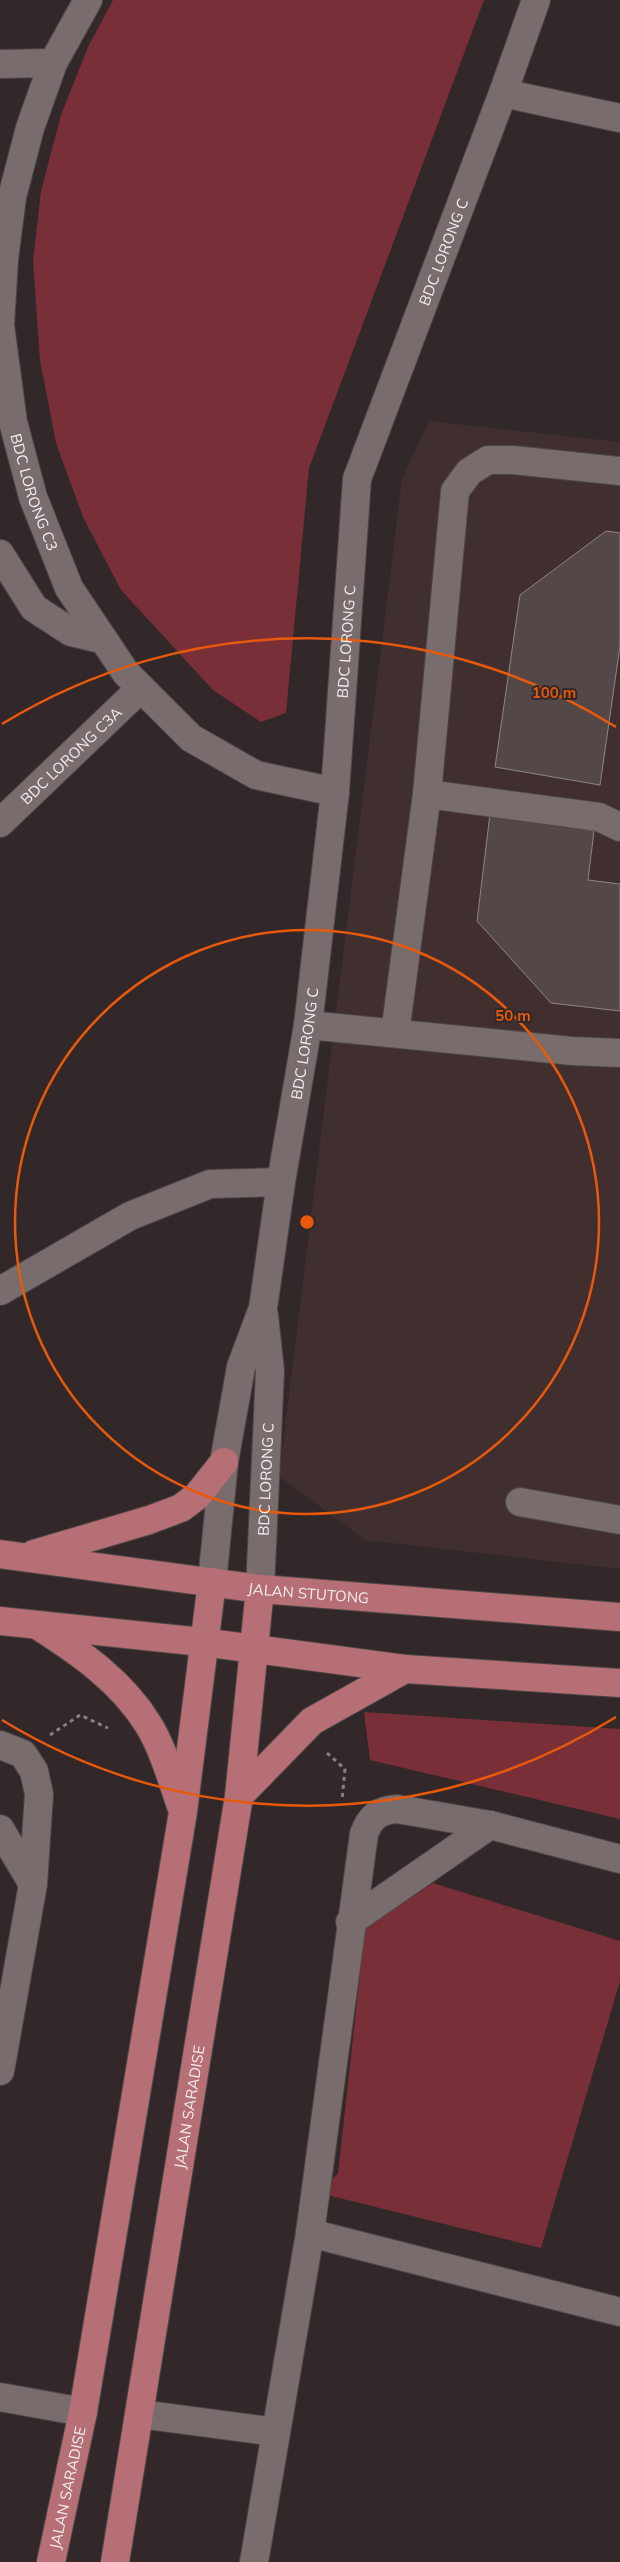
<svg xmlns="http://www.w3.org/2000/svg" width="620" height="2562" font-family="Mulish,sans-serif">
  <rect width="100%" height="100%" fill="#332829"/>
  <path fill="#412f30" d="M429,421L620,442V1569L365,1540L279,1476L402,479Z"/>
  <g fill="#782f38">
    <path d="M113,0H484L309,468L286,713L261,722L213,690L121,590L83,517L56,443L40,360L33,261L41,191L61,115L88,47Z"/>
    <path d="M364,1712L620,1729V1819L370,1760Z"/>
    <path d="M433,1883L620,1941V1981L541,2248L315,2192L338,2174L365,1928Z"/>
  </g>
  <g fill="#534748" stroke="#918484">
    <path d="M606,531L620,533V646L600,785L495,767L520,595Z"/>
    <path d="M490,814L594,831L588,880L620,884V1011L551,1003L477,921Z"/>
  </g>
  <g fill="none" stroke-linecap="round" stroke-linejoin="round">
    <defs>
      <g id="minor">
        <path id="s1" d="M88,0L53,63L30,128L12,197L4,259L0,325L13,422L33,497L69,588L126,673L191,738L256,775L335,792"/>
        <path d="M0,64L53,63"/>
        <path d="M503,93L620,118"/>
        <path d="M0,554L34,608L71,632L104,640"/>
        <path d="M427,794L599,817L620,827"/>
        <path id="s2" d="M0,823L141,688"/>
        <path d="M308,1025L572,1051L620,1053"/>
        <path d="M395,1033L427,794L455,491L469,472L488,460H513L620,471"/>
        <path d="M0,1291L130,1216L210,1184L281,1182"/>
        <path d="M520,1502L620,1520"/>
        <path id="s3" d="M212,1582L224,1462L241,1367L263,1308L281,1182L308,1025L335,792L357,479L503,93L536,0"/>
        <path id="s4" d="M260,1589L270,1371L264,1315"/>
        <path d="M0,1745L23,1754L34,1771L39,1794L33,1884L0,2071"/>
        <path d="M0,1829L33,1884"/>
        <path d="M350,1922L490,1825"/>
        <path d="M310,2233L620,2312"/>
        <path d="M0,2397L83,2412"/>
        <path d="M140,2414L276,2432"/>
        <path d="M254,2562L310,2233L364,1834C370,1817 379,1810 397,1809L490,1825L620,1859"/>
      </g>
      <g id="major">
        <path id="s5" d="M0,1554L260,1589L620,1617"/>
        <path d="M34,1554L149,1520L181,1508L197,1496L224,1462"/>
        <path d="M0,1621L202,1642L405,1669L620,1683"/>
        <path d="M40,1627C81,1653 122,1682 148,1724C163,1748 171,1778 181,1806"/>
        <path d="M239,1796L312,1721L405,1669"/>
        <path id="s6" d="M51,2562L83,2412L183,1812L212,1582"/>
        <path id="s7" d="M115,2562L239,1796L260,1589"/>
      </g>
    </defs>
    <use href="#minor" stroke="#4e4646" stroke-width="30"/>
    <use href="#major" stroke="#4e4646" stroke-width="30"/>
    <g stroke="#898080" stroke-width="3" stroke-dasharray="4 4" stroke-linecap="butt">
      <path d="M50,1735L80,1715L108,1728"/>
      <path d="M327,1753L345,1769L342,1800"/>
    </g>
    <use href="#minor" stroke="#796c6c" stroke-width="28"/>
    <use href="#major" stroke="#b56f75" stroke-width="28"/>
  </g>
  <g fill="none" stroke="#e8590c" stroke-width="2.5">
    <circle cx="307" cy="1222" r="292"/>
    <path d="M616 1717A584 584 0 0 1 2 1720M2 724A584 584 0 0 1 616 727"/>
  </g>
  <g text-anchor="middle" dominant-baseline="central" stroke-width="4" stroke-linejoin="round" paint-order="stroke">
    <g font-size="15" fill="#f4eded" stroke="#332829">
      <text stroke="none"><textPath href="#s3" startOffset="1358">BDC LORONG C</textPath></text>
      <text stroke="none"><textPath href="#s1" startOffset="512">BDC LORONG C3</textPath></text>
      <text stroke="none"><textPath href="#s3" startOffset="952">BDC LORONG C</textPath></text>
      <text stroke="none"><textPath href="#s2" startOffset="98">BDC LORONG C3A</textPath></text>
      <text stroke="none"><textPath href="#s3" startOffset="548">BDC LORONG C</textPath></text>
      <text stroke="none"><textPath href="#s4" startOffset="110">BDC LORONG C</textPath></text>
      <text stroke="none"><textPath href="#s5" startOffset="311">JALAN STUTONG</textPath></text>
      <text stroke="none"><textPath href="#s7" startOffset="461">JALAN SARADISE</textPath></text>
      <text stroke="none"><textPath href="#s6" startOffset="76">JALAN SARADISE</textPath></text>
    </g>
  </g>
  <circle cx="307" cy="1222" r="8" fill="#e8590c" stroke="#332829" stroke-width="2.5"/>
  <g font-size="15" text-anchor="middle" font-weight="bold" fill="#e8590c" stroke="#332829" stroke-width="4" stroke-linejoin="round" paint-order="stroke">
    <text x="554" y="698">100 m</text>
    <text x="513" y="1021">50 m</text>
  </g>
</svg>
